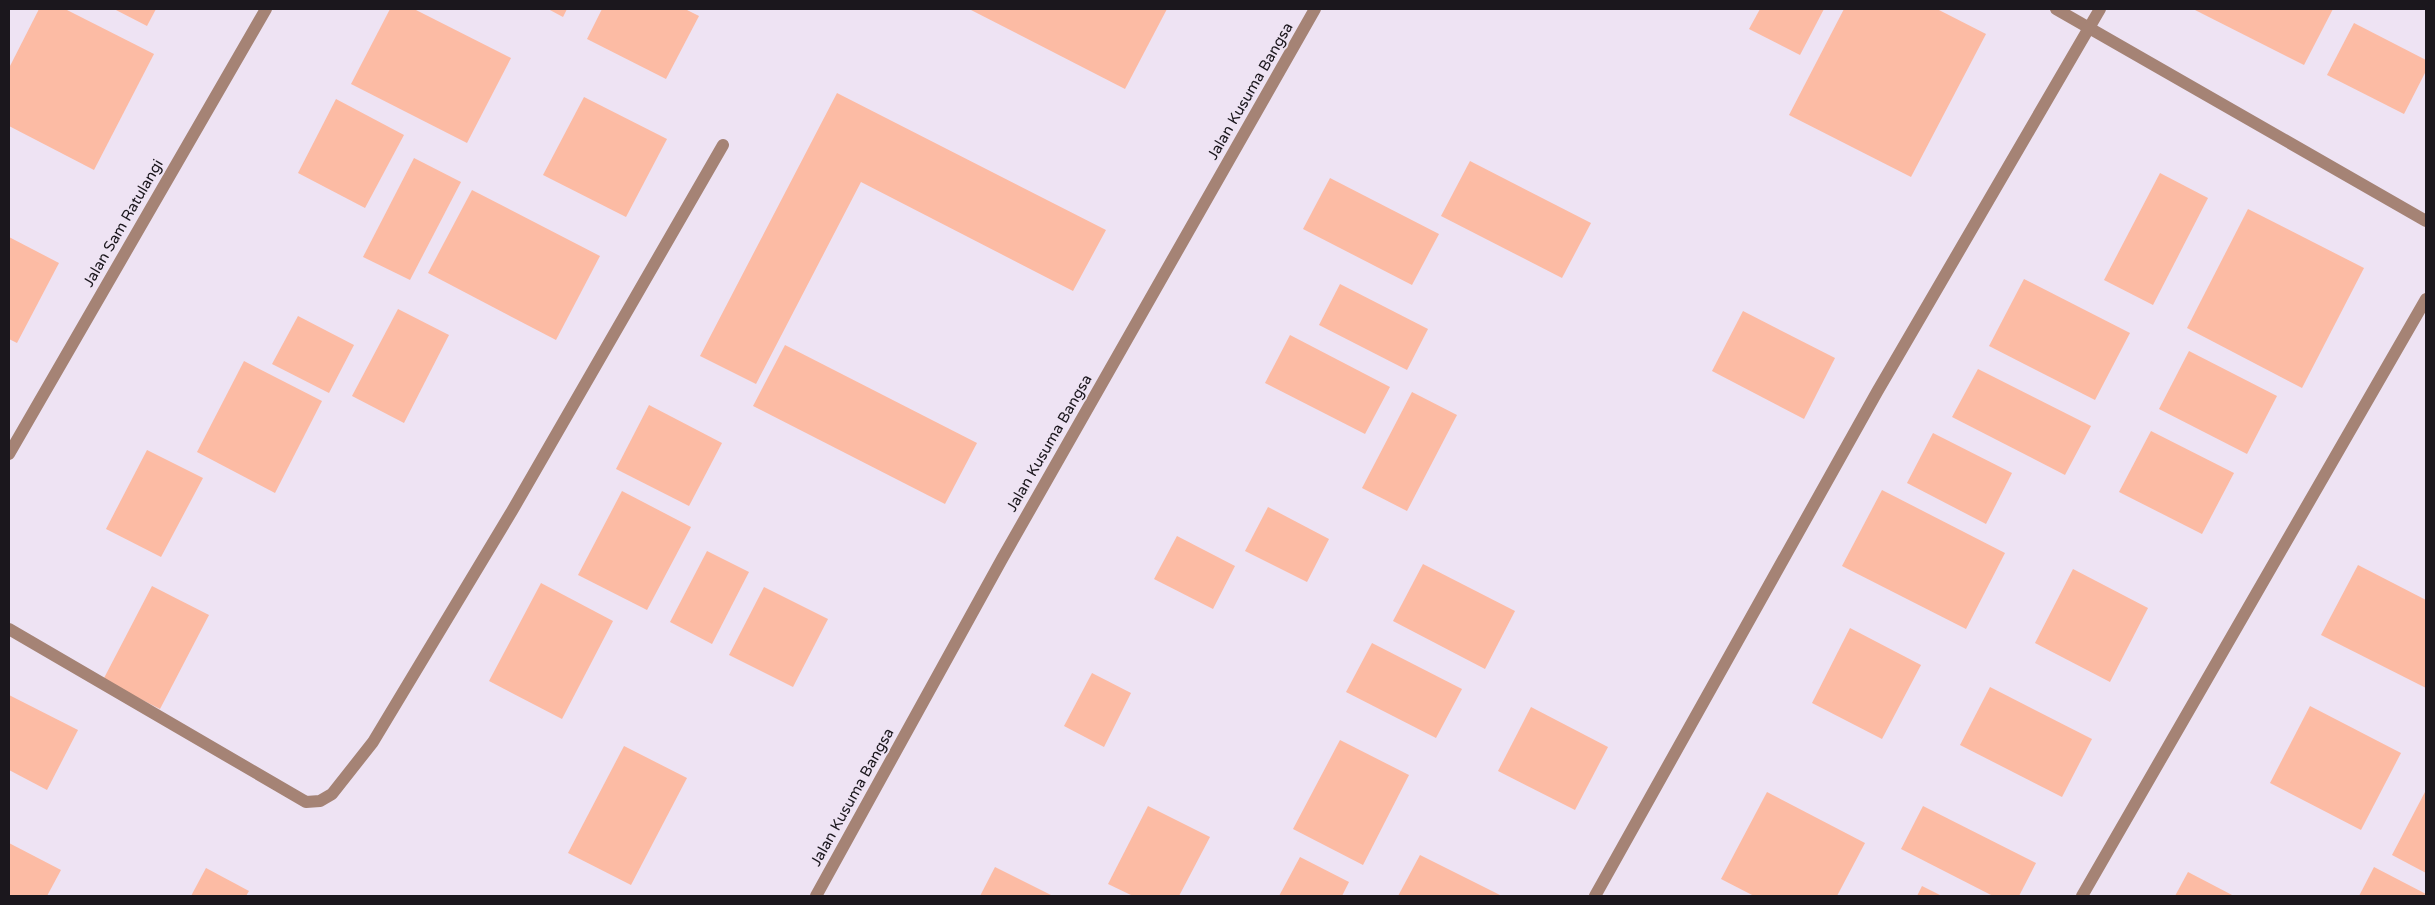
<svg xmlns="http://www.w3.org/2000/svg" width="2435" height="905" font-family="'Varela Round',sans-serif">
  <rect width="100%" height="100%" fill="#eee3f3"/>
  <g fill="#fcbba4">
    <path d="M39,9H65L154,54L94,170L9,126V68Z"/>
    <path d="M114,9H156L147,26Z"/>
    <path d="M390,9H414L511,58L467,143L351,84Z"/>
    <path d="M548,9H567L563,17Z"/>
    <path d="M602,9H685L699,16L666,79L587,39Z"/>
    <path d="M972,9H1167L1125,89L971,10Z"/>
    <path d="M1760,9H1824L1800,55L1749,29Z"/>
    <path d="M1844,9H1937L1986,34L1911,177L1789,115Z"/>
    <path d="M2193,9H2333L2304,65Z"/>
    <path d="M2354,23L2426,60V71L2404,114L2327,75Z"/>
    <path d="M837,93L1106,230L1073,291L861,182L756,384L700,356Z"/>
    <path d="M584,97L667,139L626,217L543,175Z"/>
    <path d="M336,99L404,135L365,208L298,173Z"/>
    <path d="M414,158L461,182L410,280L363,257Z"/>
    <path d="M1470,161L1591,223L1562,278L1441,216Z"/>
    <path d="M2160,173L2208,198L2153,305L2104,280Z"/>
    <path d="M1330,178L1439,234L1412,285L1303,229Z"/>
    <path d="M472,190L600,256L556,340L428,273Z"/>
    <path d="M2248,209L2364,268L2302,388L2187,328Z"/>
    <path d="M9,237L59,263L17,343L9,339Z"/>
    <path d="M2024,279L2130,333L2095,400L1989,346Z"/>
    <path d="M1340,284L1428,329L1407,370L1319,325Z"/>
    <path d="M398,309L449,335L404,423L352,396Z"/>
    <path d="M1743,311L1835,358L1804,419L1712,371Z"/>
    <path d="M298,316L354,345L329,393L272,364Z"/>
    <path d="M1290,335L1390,387L1365,434L1265,383Z"/>
    <path d="M785,345L977,443L945,504L753,406Z"/>
    <path d="M2189,351L2277,396L2247,454L2159,409Z"/>
    <path d="M244,361L322,401L275,493L197,452Z"/>
    <path d="M1978,369L2091,426L2065,475L1952,417Z"/>
    <path d="M1412,392L1457,415L1407,511L1362,488Z"/>
    <path d="M649,405L722,443L689,506L616,469Z"/>
    <path d="M2151,431L2234,473L2202,534L2119,492Z"/>
    <path d="M1933,433L2012,473L1986,524L1907,483Z"/>
    <path d="M147,450L203,478L161,557L106,529Z"/>
    <path d="M1882,490L2005,553L1966,629L1842,566Z"/>
    <path d="M622,491L691,527L647,610L578,575Z"/>
    <path d="M1268,507L1329,539L1307,582L1245,551Z"/>
    <path d="M1177,536L1235,566L1213,609L1154,579Z"/>
    <path d="M707,551L749,572L712,644L670,622Z"/>
    <path d="M1423,564L1515,611L1485,669L1393,621Z"/>
    <path d="M2358,565L2426,600V688L2321,635Z"/>
    <path d="M2073,569L2148,608L2110,682L2035,643Z"/>
    <path d="M541,583L613,621L562,719L489,681Z"/>
    <path d="M152,586L209,615L160,709L103,680Z"/>
    <path d="M764,587L828,619L793,687L729,655Z"/>
    <path d="M1850,628L1921,665L1882,739L1812,703Z"/>
    <path d="M1372,643L1462,689L1436,738L1346,692Z"/>
    <path d="M1092,673L1131,693L1104,747L1064,726Z"/>
    <path d="M1990,687L2092,739L2062,797L1960,745Z"/>
    <path d="M9,695L78,730L47,790L9,770Z"/>
    <path d="M2310,706L2401,753L2361,830L2270,783Z"/>
    <path d="M1531,707L1608,747L1575,810L1498,771Z"/>
    <path d="M1340,740L1409,775L1363,865L1293,829Z"/>
    <path d="M624,746L687,778L631,885L568,853Z"/>
    <path d="M2426,790V873L2392,855Z"/>
    <path d="M1767,792L1865,843L1837,896H1754L1721,879Z"/>
    <path d="M1148,806L1210,837L1179,896H1133L1108,884Z"/>
    <path d="M1923,806L2036,863L2019,896H1993L1901,849Z"/>
    <path d="M9,843L61,870L47,896H9Z"/>
    <path d="M1420,855L1502,896H1398Z"/>
    <path d="M1300,857L1349,882L1342,896H1279Z"/>
    <path d="M995,867L1053,896H980Z"/>
    <path d="M2374,867L2426,894V896H2359Z"/>
    <path d="M206,868L249,891L246,896H191Z"/>
    <path d="M2188,872L2234,896H2175Z"/>
    <path d="M1922,886L1942,896H1917Z"/>
  </g>
  <g fill="none" stroke-linecap="round" stroke-linejoin="round">
    <g stroke="#a58375" stroke-width="12">
      <path d="M2056,9L2426,221"/>
      <path d="M9,454L266,9"/>
      <path d="M9,629L306,802L320,801L332,794L373,742L512,511L723,145"/>
      <path d="M816,896L1002,559L1315,9"/>
      <path d="M1595,896L1877,392L2100,9"/>
      <path d="M2082,896L2426,299"/>
    </g>
  </g>
  <g text-anchor="middle" dominant-baseline="central" stroke-width="4" stroke-linejoin="round" paint-order="stroke">
    <g font-size="15" fill="#1b171d" stroke="#eee3f3">
      <text transform="translate(1250 91) rotate(-60)">Jalan Kusuma Bangsa</text>
      <text transform="translate(123 223) rotate(-60)">Jalan Sam Ratulangi</text>
      <text transform="translate(1049 443) rotate(-60)">Jalan Kusuma Bangsa</text>
      <text transform="translate(852 797) rotate(-61)">Jalan Kusuma Bangsa</text>
    </g>
  </g>
  <rect width="2435" height="905" fill="none" stroke="#1b171d" stroke-width="20"/>
</svg>
